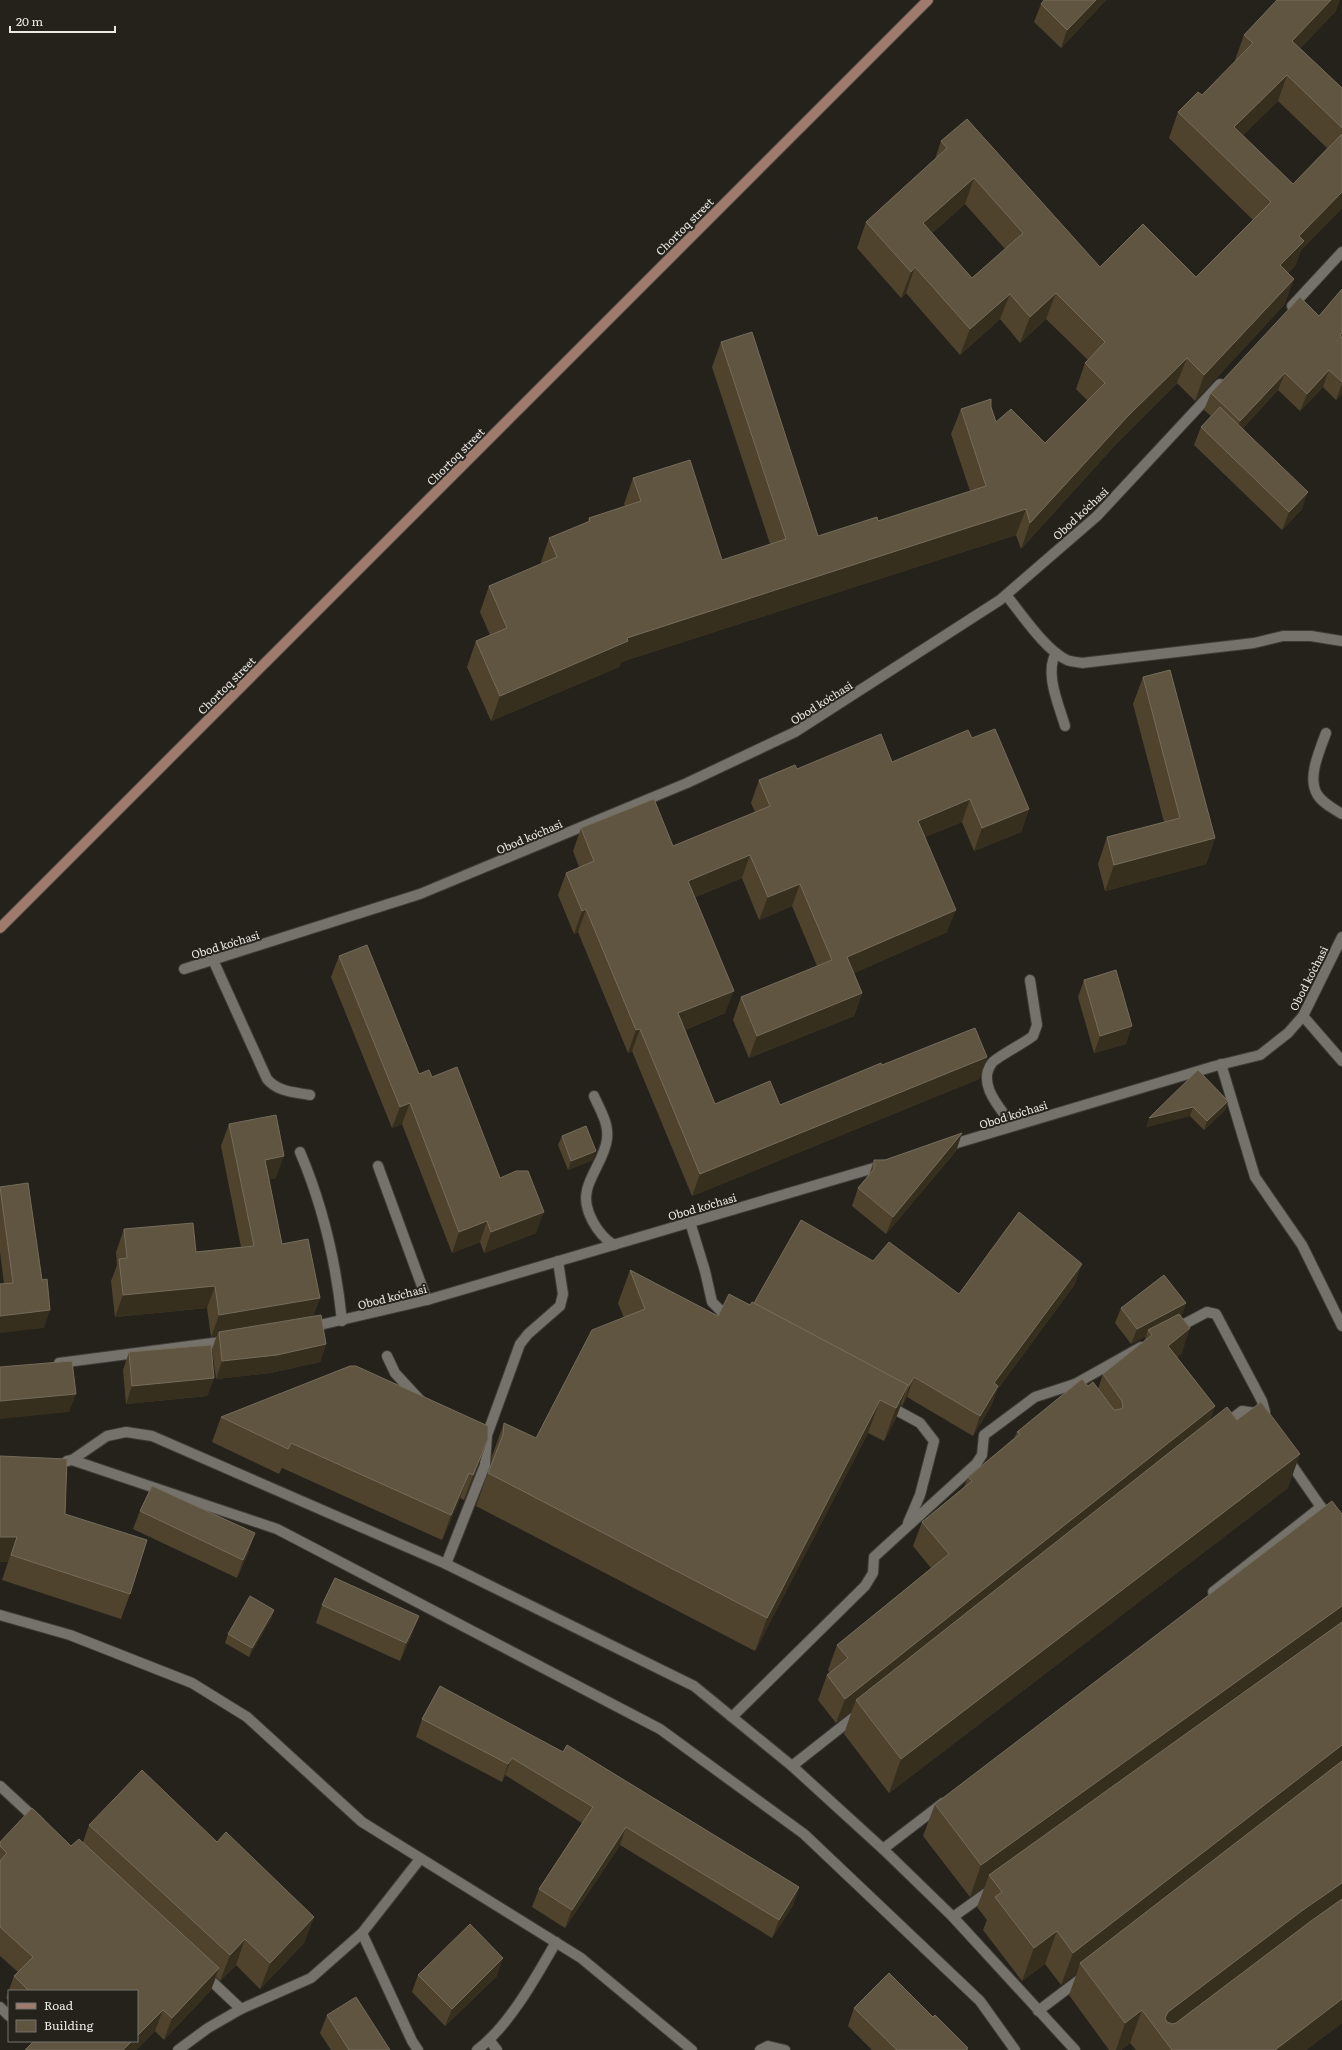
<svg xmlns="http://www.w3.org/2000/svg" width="1342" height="2050" font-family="Literata,serif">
  <rect width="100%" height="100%" fill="#25221c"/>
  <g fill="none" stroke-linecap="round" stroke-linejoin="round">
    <defs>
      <g id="lane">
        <path d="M1006,595C1021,613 1046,651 1067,660C1071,662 1078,662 1082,663L1254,643L1283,636H1311L1342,641"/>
        <path d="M1056,653C1044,673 1059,705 1065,726"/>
        <path d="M1326,733C1320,750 1307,777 1317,794C1322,803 1334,809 1342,814"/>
        <path d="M213,960L267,1079C278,1092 294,1092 310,1095"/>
        <path d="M1303,1016L1342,1061"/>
        <path d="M1221,1064L1255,1177L1302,1245L1342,1326"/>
        <path d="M594,1096C600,1110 609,1123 607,1139C605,1157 591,1173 587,1190C582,1210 598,1235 614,1245"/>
        <path d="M1013,1126C1001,1109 976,1084 992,1063C995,1058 1026,1042 1033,1036L1037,1025L1030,980"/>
        <path d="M300,1152C323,1206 336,1262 342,1321"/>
        <path d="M378,1166L427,1300"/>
        <path d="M690,1222L705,1271L712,1302L730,1320"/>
        <path d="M1175,1329L1207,1312L1216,1314L1262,1401L1265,1412L1264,1418"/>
        <path d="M387,1356L395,1373L420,1400"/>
        <path d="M1075,1384L1141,1347"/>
        <path d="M887,1405L920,1423L934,1441L920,1495L908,1523"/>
        <path d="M1224,1425L1242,1411L1255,1413L1260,1418"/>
        <path d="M1287,1458L1321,1507L1342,1531"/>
        <path d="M72,1460L107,1436L126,1432L152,1436L446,1564L694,1686L792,1766L883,1849L953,1917L1075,2050"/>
        <path d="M67,1461L72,1460L277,1529L660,1729L804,1834L980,2001L1015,2050"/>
        <path d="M446,1564L485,1465L487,1435L520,1344L528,1334L560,1306L563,1294L558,1261"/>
        <path d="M1213,1592L1321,1507"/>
        <path d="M0,1615L70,1635L192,1683L247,1717L362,1822L581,1958L692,2050"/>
        <path d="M732,1717L865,1586L873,1573L874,1557L976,1464L982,1455L984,1435L1035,1397L1075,1384L1083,1395"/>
        <path d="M792,1766L858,1714"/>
        <path d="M0,1786L39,1822"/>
        <path d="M883,1849L943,1803"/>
        <path d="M953,1917L992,1889"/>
        <path d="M362,1933L412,2041L418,2050"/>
        <path d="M205,1975L241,2009"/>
        <path d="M0,2007L9,2016"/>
        <path d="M1038,2011L1083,1977"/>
        <path d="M490,2041L497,2050"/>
        <path d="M178,2050L208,2028L241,2009L311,1978L362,1933L420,1859"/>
        <path d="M477,2050C509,2026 536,1977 556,1942"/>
        <path d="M760,2050L768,2046L785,2050"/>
      </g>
      <g id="street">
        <path d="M1292,306L1342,252"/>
        <path d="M184,969L420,894L687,783L795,732L1000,600L1097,516L1220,384"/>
        <path d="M947,1146L1215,1066L1260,1055L1288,1033L1303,1016L1342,937"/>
        <path d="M311,1327L427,1300L884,1165"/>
        <path d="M59,1363L228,1341"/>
      </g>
      <path id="secondary" d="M0,928L928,0"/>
    </defs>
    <use href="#lane" stroke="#3f3c37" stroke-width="12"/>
    <use href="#street" stroke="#3f3c37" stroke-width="12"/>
    <use href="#secondary" stroke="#3f3c37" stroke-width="12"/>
    <use href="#lane" stroke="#75716b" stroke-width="10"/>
    <use href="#street" stroke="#75716b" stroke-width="10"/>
    <use href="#secondary" stroke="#9e7b6c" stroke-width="10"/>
  </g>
  <g fill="#4f432e" fill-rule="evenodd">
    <path d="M1044,0H1106L1061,48L1034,22L1041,4Z"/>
    <path d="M1336,11L1300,48L1342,88V208L1301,250L1295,266L1288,273L1294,279L1284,305L1195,401L1177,383L1117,443L1021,549L1016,535L621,662L619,667L491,721L467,667L476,641L490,635L480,612L489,586L540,565L549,538L588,522L589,518L625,506L624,504L633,478L722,560L770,544L712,367L721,342L818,536L878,521L970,491L951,434L961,409L991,407L996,422L1045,443L1088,401L1076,389L1085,363L1088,360L1046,319L1020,343L1000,319L960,355L906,293L901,298L857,248L866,222L935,159L941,141L1100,267L1196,277L1253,220L1169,138L1178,112L1202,95L1236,61L1235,60L1244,35ZM1278,101L1327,148L1293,184L1243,135ZM965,204L1005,249L972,278L932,233Z"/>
    <path d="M1342,289V394L1336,400L1323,387L1300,411L1278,390L1243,428L1302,509L1282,530L1194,445L1201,427L1211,416L1204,410L1211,393L1319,316Z"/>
    <path d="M1143,677L1215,838L1206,864L1105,891L1098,864L1107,837L1164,822L1133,704Z"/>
    <path d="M972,738L1029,809L1021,832L974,851L962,822L925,837L947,932L854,973L862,993L854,1016L749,1058L733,1020L741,997L817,966L792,906L759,920L742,878L695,897L725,1013L685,1030L715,1104L780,1105L882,1065L987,1057L979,1079L692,1196L632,1051L628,1053L578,932L574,934L558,895L566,873L579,867L573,851L581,828L673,846L755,812L751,803L759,780L797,769L892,762Z"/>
    <path d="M339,956L419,1074L432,1077L536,1233L484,1253L480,1242L452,1253L402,1124L392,1128L331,977Z"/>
    <path d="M1084,980L1126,1044L1094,1053L1078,997Z"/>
    <path d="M1198,1070L1228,1101L1225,1110L1204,1130L1190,1116L1146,1127Z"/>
    <path d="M229,1124L276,1178L269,1179L282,1244L320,1298L313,1316L326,1344L320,1362L270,1373L216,1379L212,1349L217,1335L211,1337L207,1308L115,1317L111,1281L117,1265L116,1252L124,1229L196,1252L241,1247L221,1146Z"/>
    <path d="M962,1133L956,1151L886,1234L852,1206L858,1188L869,1175L874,1160H885Z"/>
    <path d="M562,1136L593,1160L568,1170L558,1145Z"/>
    <path d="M0,1187L42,1280L44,1328L4,1284L0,1252Z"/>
    <path d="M873,1261L959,1294L1075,1284L997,1390L991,1406L973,1436L907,1397L902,1406L901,1405L896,1418L884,1441L868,1433L755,1651L476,1506L491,1464L492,1456L504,1423L536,1438L624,1318L618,1303L630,1270L718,1316Z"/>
    <path d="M1186,1303L1181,1317L1182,1353L1177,1357L1215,1406L1210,1420L1288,1488L889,1793L844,1734L852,1710L836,1723L818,1700L827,1675L830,1673L828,1670L837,1645L931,1568L913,1546L922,1522L964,1487L968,1477L1014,1438L1017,1432L1088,1386L1098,1389L1103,1374L1144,1341L1146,1336L1131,1344L1115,1323L1121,1308Z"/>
    <path d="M129,1352L214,1378L207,1396L126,1404L123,1370Z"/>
    <path d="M221,1417L479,1464L464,1500L460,1498L442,1540L282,1468L279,1474L212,1442Z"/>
    <path d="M0,1456L65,1514L130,1594L121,1619L2,1580L8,1562H0Z"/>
    <path d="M140,1511L249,1551L237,1578L133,1529Z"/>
    <path d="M322,1605L419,1616L412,1634L400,1661L316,1623Z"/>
    <path d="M274,1610L271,1619L249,1657L225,1643L228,1634Z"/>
    <path d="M440,1686L799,1887L793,1905L772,1938L620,1845L565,1928L532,1907L539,1889L582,1823L505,1775L502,1782L416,1737L422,1719Z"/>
    <path d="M935,1804L1342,2023L1306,2050H1136L1130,2043L1121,2050H1109L1069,1995L1077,1973L1061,1985L1045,1964L1022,1981L983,1930L987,1920L977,1907L985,1886L970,1897L923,1836Z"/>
    <path d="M89,1825L217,1842L314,1917L304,1943L260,1989L236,1965L220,1981L216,1977L211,1990L164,2040L155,2031L137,2041V1991H9V2001L6,1998L14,1976L18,1972L0,1956V1842L71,1846L83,1842Z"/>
    <path d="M418,1975L497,1976L445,2026L412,1992Z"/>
    <path d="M854,2008L933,2017L968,2048V2050H872L848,2026Z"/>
    <path d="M327,2015L390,2050H331L320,2033Z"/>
  </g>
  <g fill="#372f1e">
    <path d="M1096,0H1106L1061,48L1067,30Z"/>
    <path d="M1331,0H1340L1336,11L1283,67L1292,41Z"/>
    <path d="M1287,75L1278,101L1225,153L1234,127Z"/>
    <path d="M974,178L965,204L914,249L923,223Z"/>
    <path d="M1342,192V208L1301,250L1295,266L1270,291L1280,265L1299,236Z"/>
    <path d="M915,267L906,293L901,298L911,272Z"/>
    <path d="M1294,279L1284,305L1195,401L1204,375Z"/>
    <path d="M1056,293L1046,319L1020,343L1030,317Z"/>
    <path d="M1010,294L1000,319L960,355L970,329Z"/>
    <path d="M1187,358L1177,383L1117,443L1021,549L1030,523L1127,417Z"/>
    <path d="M1329,370L1323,387L1300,411L1307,394Z"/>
    <path d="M1285,373L1278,390L1234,438L1240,421Z"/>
    <path d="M1342,384V394L1336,400Z"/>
    <path d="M1308,492L1302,509L1282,530L1289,512Z"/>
    <path d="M1026,509L1016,535L621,662L619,667L491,721L500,696L627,638Z"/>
    <path d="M970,799L962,822L910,843L918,821Z"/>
    <path d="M1029,809L1021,832L974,851L982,828Z"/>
    <path d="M1215,838L1206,864L1105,891L1114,865Z"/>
    <path d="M750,855L742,878L679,903L688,881Z"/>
    <path d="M800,884L792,906L759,920L768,897Z"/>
    <path d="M586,909L578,932L574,934L582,911Z"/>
    <path d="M956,910L947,932L839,980L847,957Z"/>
    <path d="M734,991L725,1013L670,1036L678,1013Z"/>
    <path d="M862,993L854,1016L749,1058L757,1036Z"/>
    <path d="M1132,1026L1126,1044L1094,1053L1100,1036Z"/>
    <path d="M640,1029L632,1051L628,1053L636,1030Z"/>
    <path d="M987,1057L979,1079L692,1196L700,1174Z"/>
    <path d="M1228,1101L1225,1110L1204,1130L1207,1121Z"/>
    <path d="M410,1103L402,1124L392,1128L400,1107Z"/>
    <path d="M1193,1107L1190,1116L1146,1127L1149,1118Z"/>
    <path d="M962,1133L956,1151L886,1234L893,1217Z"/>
    <path d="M596,1151L593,1160L568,1170L571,1161Z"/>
    <path d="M284,1156L276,1178L257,1182L265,1160Z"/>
    <path d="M544,1212L536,1233L484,1253L491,1232Z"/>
    <path d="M487,1221L480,1242L452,1253L459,1232Z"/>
    <path d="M1082,1264L1075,1284L997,1390L991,1406L973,1436L980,1416L994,1383Z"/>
    <path d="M215,1286L207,1308L115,1317L123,1295Z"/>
    <path d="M320,1298L312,1320L219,1332L217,1335L211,1337L219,1315Z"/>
    <path d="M1186,1303L1181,1318L1148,1330L1146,1336L1131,1344L1137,1329Z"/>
    <path d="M50,1310L44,1328L0,1333V1316Z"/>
    <path d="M1190,1328L1182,1353L1159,1371L1168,1346Z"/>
    <path d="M326,1344L320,1362L270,1373L216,1379L222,1361Z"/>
    <path d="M914,1377L907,1397L902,1406L909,1386Z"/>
    <path d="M214,1378L207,1396L126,1404L132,1386Z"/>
    <path d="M908,1385L896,1418L884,1441L896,1408Z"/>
    <path d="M76,1394L69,1412L0,1419V1401Z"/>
    <path d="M880,1400L868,1433L755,1651L767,1618Z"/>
    <path d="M1215,1406L1206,1431L856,1700L852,1710L836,1723L845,1699Z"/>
    <path d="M488,1439L479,1464L464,1500L473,1475Z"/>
    <path d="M1300,1454L1288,1488L889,1793L901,1759Z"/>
    <path d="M469,1473L460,1498L442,1540L451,1515Z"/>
    <path d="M255,1533L249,1551L237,1578L243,1560Z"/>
    <path d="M0,1537H17L8,1562H0Z"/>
    <path d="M1342,1606V1631L989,1875L985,1886L970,1897L981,1865Z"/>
    <path d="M274,1610L271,1619L249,1657L252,1648Z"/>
    <path d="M419,1616L412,1634L400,1661L406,1643Z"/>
    <path d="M1342,1745V1768L1080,1963L1077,1973L1061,1985L1073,1953Z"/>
    <path d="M512,1758L505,1775L502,1782L508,1764Z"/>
    <path d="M626,1827L620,1845L565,1928L572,1910Z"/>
    <path d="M1342,1883V1909L1164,2039L1165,2018L1168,2012L1303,1910Z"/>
    <path d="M799,1887L793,1905L772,1938L779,1920Z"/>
    <path d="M314,1917L304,1943L260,1989L270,1963Z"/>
    <path d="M1057,1931L1045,1964L1022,1981L1034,1948Z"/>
    <path d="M245,1939L236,1965L220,1981L230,1955Z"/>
    <path d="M503,1958L497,1976L445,2026L452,2009Z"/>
    <path d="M219,1968L211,1990L164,2040L172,2018Z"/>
    <path d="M1342,1999V2023L1306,2050H1275Z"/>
    <path d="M163,2010L155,2031L137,2050H123L132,2041H137V2036Z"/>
    <path d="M1142,2010L1130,2043L1121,2050H1116L1125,2023Z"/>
  </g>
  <g fill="#605541" stroke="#756c5b" fill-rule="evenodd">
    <path d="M1044,0H1096L1067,30L1041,4Z"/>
    <path d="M1277,0H1331L1292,41L1342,88V128L1287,75L1234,127L1293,184L1342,134V192L1299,236L1304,241L1280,265L1294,279L1204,375L1187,358L1127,417L1030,523L1026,509L627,638L628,641L500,696L476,641L507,628L489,586L557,557L549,538L590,521L589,518L641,501L633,478L690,460L722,560L786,539L721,342L752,332L818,536L877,517L878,521L986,486L961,409L991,399V407L996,422L1011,409L1045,443L1105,383L1085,363L1105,342L1056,293L1030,317L1010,294L970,329L915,267L911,272L866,222L947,148L941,141L967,119L1100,267L1143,224L1196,277L1271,202L1178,112L1198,92L1202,95L1253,43L1244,35ZM974,178L1023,233L972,278L923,223Z"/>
    <path d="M1342,289V333L1340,335L1342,338V382L1329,370L1307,394L1285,373L1240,421L1211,393L1300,297L1319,316Z"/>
    <path d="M1220,407L1308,492L1289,512L1201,427Z"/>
    <path d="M1170,670L1215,838L1114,865L1107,837L1180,818L1143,677Z"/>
    <path d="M995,729L1029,809L982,828L970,799L918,821L956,910L847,957L862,993L757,1036L741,997L832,960L800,884L768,897L750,855L688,881L734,991L678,1013L715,1104L770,1081L780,1105L881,1063L882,1065L975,1028L987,1057L700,1174L640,1029L636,1030L586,909L582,911L566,873L594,861L581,828L654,799L673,846L770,806L759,780L795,765L797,769L881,734L892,762L968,730L972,738Z"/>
    <path d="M367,945L419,1074L429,1070L432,1077L457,1067L500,1178L516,1171H528L544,1212L491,1232L487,1221L459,1232L410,1103L400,1107L339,956Z"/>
    <path d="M1116,970L1132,1026L1100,1036L1084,980Z"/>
    <path d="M1198,1070L1228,1101L1207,1121L1193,1107L1149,1118Z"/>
    <path d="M276,1115L284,1156L265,1160L282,1244L308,1239L320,1298L219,1315L215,1286L123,1295L119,1259L127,1258L124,1229L193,1223L196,1252L254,1246L229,1124Z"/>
    <path d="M586,1126L596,1151L571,1161L562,1136Z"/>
    <path d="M962,1133L893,1217L858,1188L874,1169V1160H885Z"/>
    <path d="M28,1183L42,1280L47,1279L50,1310L0,1316V1284L13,1283L0,1187Z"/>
    <path d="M1019,1212L1082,1264L994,1383L998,1386L980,1416L914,1377L909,1386L754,1303L801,1220L873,1261L889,1242L959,1294Z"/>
    <path d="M630,1270L718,1316L729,1294L750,1305L752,1302L908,1385L896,1408L880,1400L767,1618L488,1473L503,1435L504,1423L536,1438L592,1330L645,1309Z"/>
    <path d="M1164,1275L1186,1303L1137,1329L1121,1308Z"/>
    <path d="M1179,1314L1190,1328L1168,1346L1215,1406L845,1699L827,1675L848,1658L837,1645L949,1554L922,1522L972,1481L968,1477L1020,1434L1017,1432L1082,1379L1088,1386L1093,1382L1114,1410L1121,1409L1123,1407L1122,1401L1103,1374L1152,1335L1148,1330Z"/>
    <path d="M321,1315L326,1344L277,1355L222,1361L219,1332Z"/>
    <path d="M211,1345L214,1378L132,1386L129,1352Z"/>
    <path d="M72,1361L76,1394L0,1401V1367Z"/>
    <path d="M350,1366H356L488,1426V1439L473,1475L469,1473L451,1515L291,1443L288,1449L221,1417Z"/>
    <path d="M1261,1402L1300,1454L901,1759L856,1700L1227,1407L1237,1420Z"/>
    <path d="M0,1456L67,1459L65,1514L147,1540L130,1594L11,1555L17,1537H0Z"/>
    <path d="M152,1486L255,1533L243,1560L140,1511Z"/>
    <path d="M1332,1501L1342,1514V1606L981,1865L935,1804Z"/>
    <path d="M335,1578L419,1616L406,1643L322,1605Z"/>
    <path d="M250,1596L274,1610L252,1648L228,1634Z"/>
    <path d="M1342,1622V1745L1073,1953L1057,1931L1034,1948L995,1897L1002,1892L989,1875Z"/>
    <path d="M440,1686L563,1752L567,1745L799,1887L779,1920L626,1827L572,1910L539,1889L593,1807L512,1758L508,1764L422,1719Z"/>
    <path d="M1342,1761V1883L1303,1910L1168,2012L1165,2018L1167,2022L1172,2024L1176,2023L1311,1921L1342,1899V1999L1275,2050H1172L1142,2010L1125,2023L1080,1963Z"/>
    <path d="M142,1770L217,1842L226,1832L314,1917L270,1963L245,1939L230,1955L89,1825Z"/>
    <path d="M32,1808L71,1846L79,1839L219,1968L172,2018L163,2010L137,2036V1991H29L14,1976L33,1957L0,1927V1861L7,1853L0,1846V1842Z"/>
    <path d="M470,1924L503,1958L452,2009L418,1975Z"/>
    <path d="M889,1973L933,2017L935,2015L968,2048L966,2050H897L854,2008Z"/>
    <path d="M356,1997L390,2050H349L327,2015Z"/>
    <path d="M34,2041H132L123,2050H25Z"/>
  </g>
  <g text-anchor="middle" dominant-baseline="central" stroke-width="4" stroke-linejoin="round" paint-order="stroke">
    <g font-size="11" fill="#ebe9e5" stroke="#25221c">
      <text transform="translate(684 226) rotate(-45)">Chortoq street</text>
      <text transform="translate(455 456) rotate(-45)">Chortoq street</text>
      <text transform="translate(1080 513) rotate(-43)">Obod koʻchasi</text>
      <text transform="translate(226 685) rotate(-45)">Chortoq street</text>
      <text transform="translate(821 702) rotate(-32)">Obod koʻchasi</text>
      <text transform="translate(529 836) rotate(-23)">Obod koʻchasi</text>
      <text transform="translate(225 944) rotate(-17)">Obod koʻchasi</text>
      <text transform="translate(1308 978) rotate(-63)">Obod koʻchasi</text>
      <text transform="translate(1013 1114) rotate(-17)">Obod koʻchasi</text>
      <text transform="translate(702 1206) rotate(-16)">Obod koʻchasi</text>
      <text transform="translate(392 1296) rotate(-14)">Obod koʻchasi</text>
    </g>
  </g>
  <rect x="8" y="1990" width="130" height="52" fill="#25221c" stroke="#74726c"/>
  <rect x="16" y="2003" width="20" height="6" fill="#9e7b6c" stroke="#74726c"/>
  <text x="44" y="2010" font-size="12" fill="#ebe9e5">Road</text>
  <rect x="16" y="2020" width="20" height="12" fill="#605541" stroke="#74726c"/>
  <text x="44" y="2030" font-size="12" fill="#ebe9e5">Building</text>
  <path d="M10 26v6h105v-6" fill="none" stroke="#ebe9e5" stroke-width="2"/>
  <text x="16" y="26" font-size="12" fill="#ebe9e5" stroke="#25221c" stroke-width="3" paint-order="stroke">20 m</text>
</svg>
